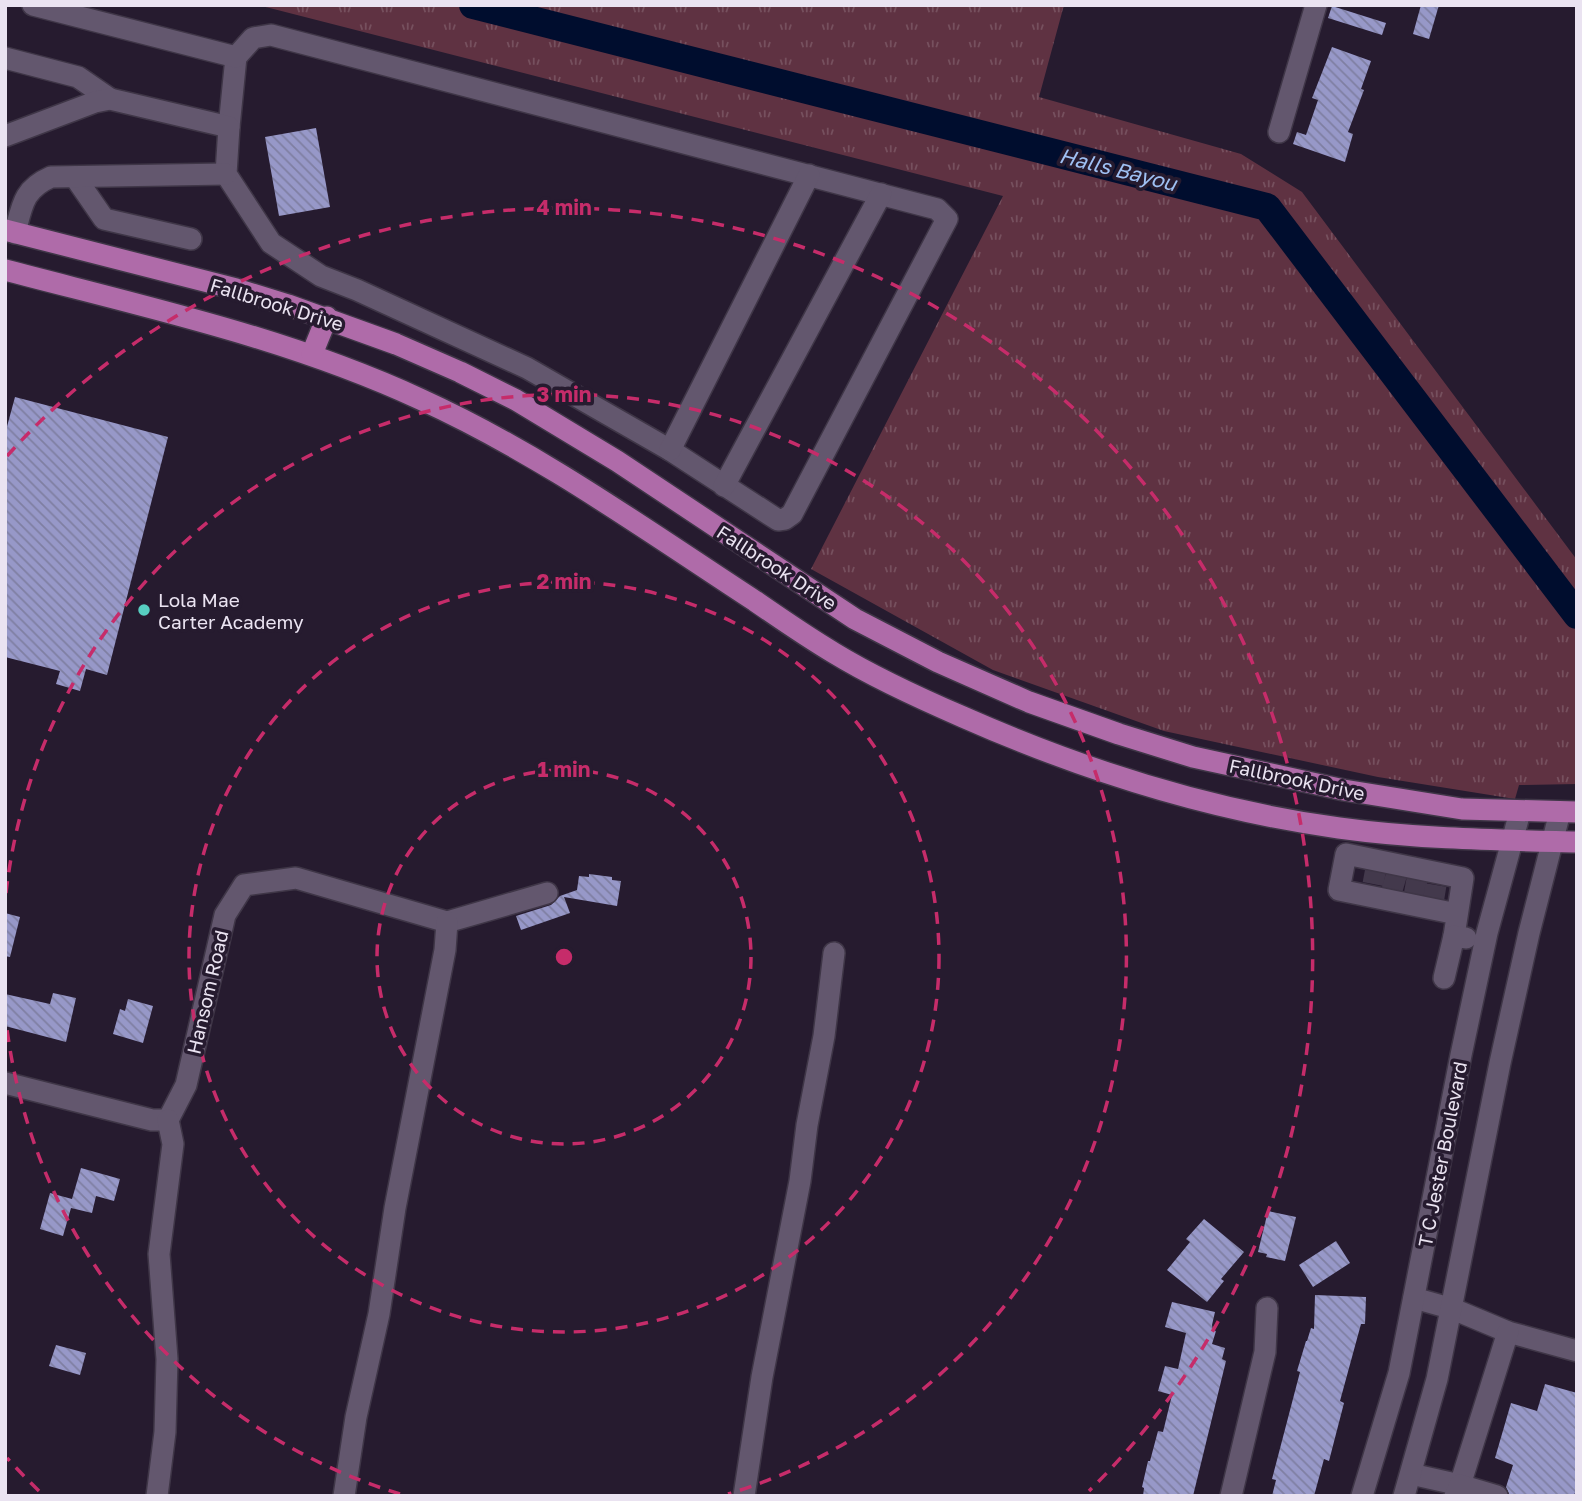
<svg xmlns="http://www.w3.org/2000/svg" width="1582" height="1501" font-family="'Golos Text',sans-serif">
  <defs>
    <pattern id="grass-tufts" width="24" height="20" patternUnits="userSpaceOnUse" patternTransform="scale(1.75)"><rect width="24" height="20" fill="#5f3242"/><path d="M3 7l-1-3M5 7V3M7 7l1-3M15 17l-1-3M17 17v-4M19 17l1-3" fill="none" stroke="#76505e"/></pattern>
    <pattern id="building-back-hatch" width="6" height="6" patternUnits="userSpaceOnUse" patternTransform="scale(1.75)"><rect width="6" height="6" fill="#9798c8"/><path d="M-1 5l2 2M0 0l6 6M5-1l2 2" fill="none" stroke="#7f7fa2"/></pattern>
  </defs>
  <rect width="100%" height="100%" fill="#261b2f"/>
  <path fill="url(#grass-tufts)" d="M258,5H1064L1039,97L1241,154L1302,192L1577,560V784L1519,785L1515,799L1378,777L1164,731L993,670L811,569L1003,196Z"/>
  <g fill="none" stroke-linecap="round" stroke-linejoin="round">
    <path stroke="#000d2e" stroke-width="28" d="M473,5L1267,207L1577,615"/>
  </g>
  <g fill="url(#building-back-hatch)">
    <path d="M1421,5H1439L1429,39L1413,34Z"/>
    <path d="M1332,6L1386,23L1382,35L1328,18Z"/>
    <path d="M1332,47L1371,61L1361,89L1364,90L1348,132L1353,134L1345,162L1293,144L1297,132L1306,135L1318,100L1312,98Z"/>
    <path d="M316,128L330,207L279,216L265,137Z"/>
    <path d="M15,397L168,437L107,675L86,669L80,691L56,684L60,671L5,657V434Z"/>
    <path d="M589,874L612,877V880L621,881L617,906L564,897L570,913L521,930L516,916L551,905L560,896L577,890L579,876L589,877Z"/>
    <path d="M5,913L20,917L10,957L5,956Z"/>
    <path d="M53,993L76,998L66,1042L5,1026V994L50,1004Z"/>
    <path d="M128,999L153,1006L143,1043L113,1034L120,1009L125,1011Z"/>
    <path d="M81,1168L120,1179L114,1201L96,1196L92,1213L71,1208L63,1236L40,1229L50,1193L72,1199Z"/>
    <path d="M1268,1211L1296,1217L1285,1261L1266,1257L1267,1254L1258,1252Z"/>
    <path d="M1204,1219L1244,1252L1221,1279L1224,1281L1207,1302L1167,1270L1190,1242L1186,1239Z"/>
    <path d="M1336,1241L1350,1263L1313,1287L1299,1265Z"/>
    <path d="M1315,1295L1366,1297L1365,1324H1361L1340,1401L1344,1403L1329,1461L1324,1459L1314,1496H1272L1276,1480L1272,1479L1300,1372L1297,1371L1306,1341H1307L1311,1328L1314,1329Z"/>
    <path d="M1172,1302L1215,1312L1212,1325L1213,1330L1216,1331L1212,1344L1225,1348L1222,1359L1226,1361L1193,1496H1143L1144,1488L1142,1487L1148,1461H1150L1158,1431L1163,1432L1172,1395L1158,1391L1165,1366L1178,1369L1186,1333L1165,1327Z"/>
    <path d="M56,1345L86,1353L80,1375L49,1366Z"/>
    <path d="M1545,1384L1577,1393V1485L1574,1496H1510L1506,1487L1513,1465L1495,1458L1511,1403L1537,1411Z"/>
  </g>
  <g fill="none" stroke-linecap="round" stroke-linejoin="round">
    <g stroke="#43394c" stroke-width="21" stroke-dasharray="21 10" stroke-linecap="butt">
      <path d="M1373,884L1376,868"/>
      <path d="M1392,890L1397,873"/>
      <path d="M1414,896L1417,879"/>
      <path d="M1433,903L1436,885"/>
    </g>
    <defs>
      <g id="minor">
        <path d="M5,58L78,77L110,99"/>
        <path d="M229,127L236,57"/>
        <path d="M1279,132L1316,5"/>
        <path d="M5,136L95,102L110,99L229,127L226,174L271,243L321,276L357,290L527,368L670,450L778,520L785,519L792,514L947,219L937,209L271,35L253,38L236,57L33,5"/>
        <path d="M75,177L104,219L191,239"/>
        <path d="M15,233C22,206 23,189 51,177L226,174"/>
        <path d="M670,450L809,175"/>
        <path d="M724,486L881,194"/>
        <path d="M1454,936L1463,878L1346,854L1339,890L1457,914"/>
        <path d="M1444,978L1454,936L1466,938"/>
        <path d="M5,1083L152,1120H168L186,1085L225,915L244,885L296,878L447,922L547,893"/>
        <path d="M1414,1298L1453,1309L1508,1332L1577,1351"/>
        <path d="M1411,1474L1460,1485L1508,1332"/>
        <path d="M157,1496L165,1432L167,1359L159,1254L173,1144L168,1120"/>
        <path d="M344,1496L356,1417L379,1314L395,1208L445,950L447,922"/>
        <path d="M744,1496L762,1377L800,1181L807,1125L824,1036L834,953"/>
        <path d="M1231,1496L1265,1352L1267,1308"/>
        <path d="M1362,1496L1399,1373L1461,1055L1487,933L1520,812"/>
        <path d="M1404,1496L1437,1379L1500,1063L1529,933L1560,812"/>
        <path d="M1455,1496L1460,1485L1497,1496"/>
      </g>
      <g id="major">
        <path d="M5,230L236,289L288,305L396,344L460,372L516,400L617,461L855,619L938,662L1029,702L1119,734L1193,757L1344,790L1462,809L1577,812"/>
        <path d="M5,270C146,307 288,338 420,399C539,453 646,530 755,601C781,619 807,637 834,653C875,678 919,698 963,717C1083,770 1209,810 1339,828C1418,839 1497,840 1577,842"/>
        <path d="M312,354L327,317"/>
      </g>
    </defs>
    <use href="#minor" stroke="#3f3647" stroke-width="24"/>
    <use href="#major" stroke="#3f3647" stroke-width="24"/>
    <use href="#minor" stroke="#63576e" stroke-width="21"/>
    <use href="#major" stroke="#af6ba9" stroke-width="21"/>
  </g>
  <g fill="none" stroke="#c62c6a" stroke-width="3.5" stroke-dasharray="12 9">
    <circle cx="564" cy="957" r="187"/>
    <circle cx="564" cy="957" r="375"/>
    <path d="M400 1494A562 562 0 0 1 6 1021M6 893A562 562 0 1 1 728 1494"/>
    <path d="M39 1491A749 749 0 0 1 7 1458M7 456A749 749 0 1 1 1089 1491"/>
  </g>
  <circle fill="#57cec1" stroke="#261b2f" stroke-width="2.5" cx="144" cy="610" r="7"/>
  <g text-anchor="middle" dominant-baseline="central" stroke-width="7" stroke-linejoin="round" paint-order="stroke">
    <g font-size="19" fill="#eae3f1" stroke="#261b2f">
      <text transform="translate(277 304) rotate(17)">Fallbrook Drive</text>
      <text transform="translate(777 567) rotate(33)">Fallbrook Drive</text>
      <text transform="translate(1297 779) rotate(12)">Fallbrook Drive</text>
      <text transform="translate(207 992) rotate(-77)">Hansom Road</text>
      <text transform="translate(1442 1154) rotate(-79)">T C Jester Boulevard</text>
    </g>
    <g font-size="19" fill="#eae3f1" stroke="#261b2f" text-anchor="start">
      <text x="158" y="599">Lola Mae<tspan x="158" dy="22">Carter Academy</tspan></text>
    </g>
    <g font-size="21" font-style="italic" fill="#9fc0f3" stroke="#261b2f">
      <text transform="translate(1118 169) rotate(14)">Halls Bayou</text>
    </g>
  </g>
  <circle cx="564" cy="957" r="10" fill="#c62c6a" stroke="#261b2f" stroke-width="3.5"/>
  <g font-size="21" text-anchor="middle" font-weight="bold" fill="#c62c6a" stroke="#261b2f" stroke-width="7" stroke-linejoin="round" paint-order="stroke">
    <text x="564" y="215">4 min</text>
    <text x="564" y="402">3 min</text>
    <text x="564" y="589">2 min</text>
    <text x="564" y="777">1 min</text>
  </g>
  <rect width="1582" height="1501" fill="none" stroke="#eae3f1" stroke-width="14"/>
</svg>
